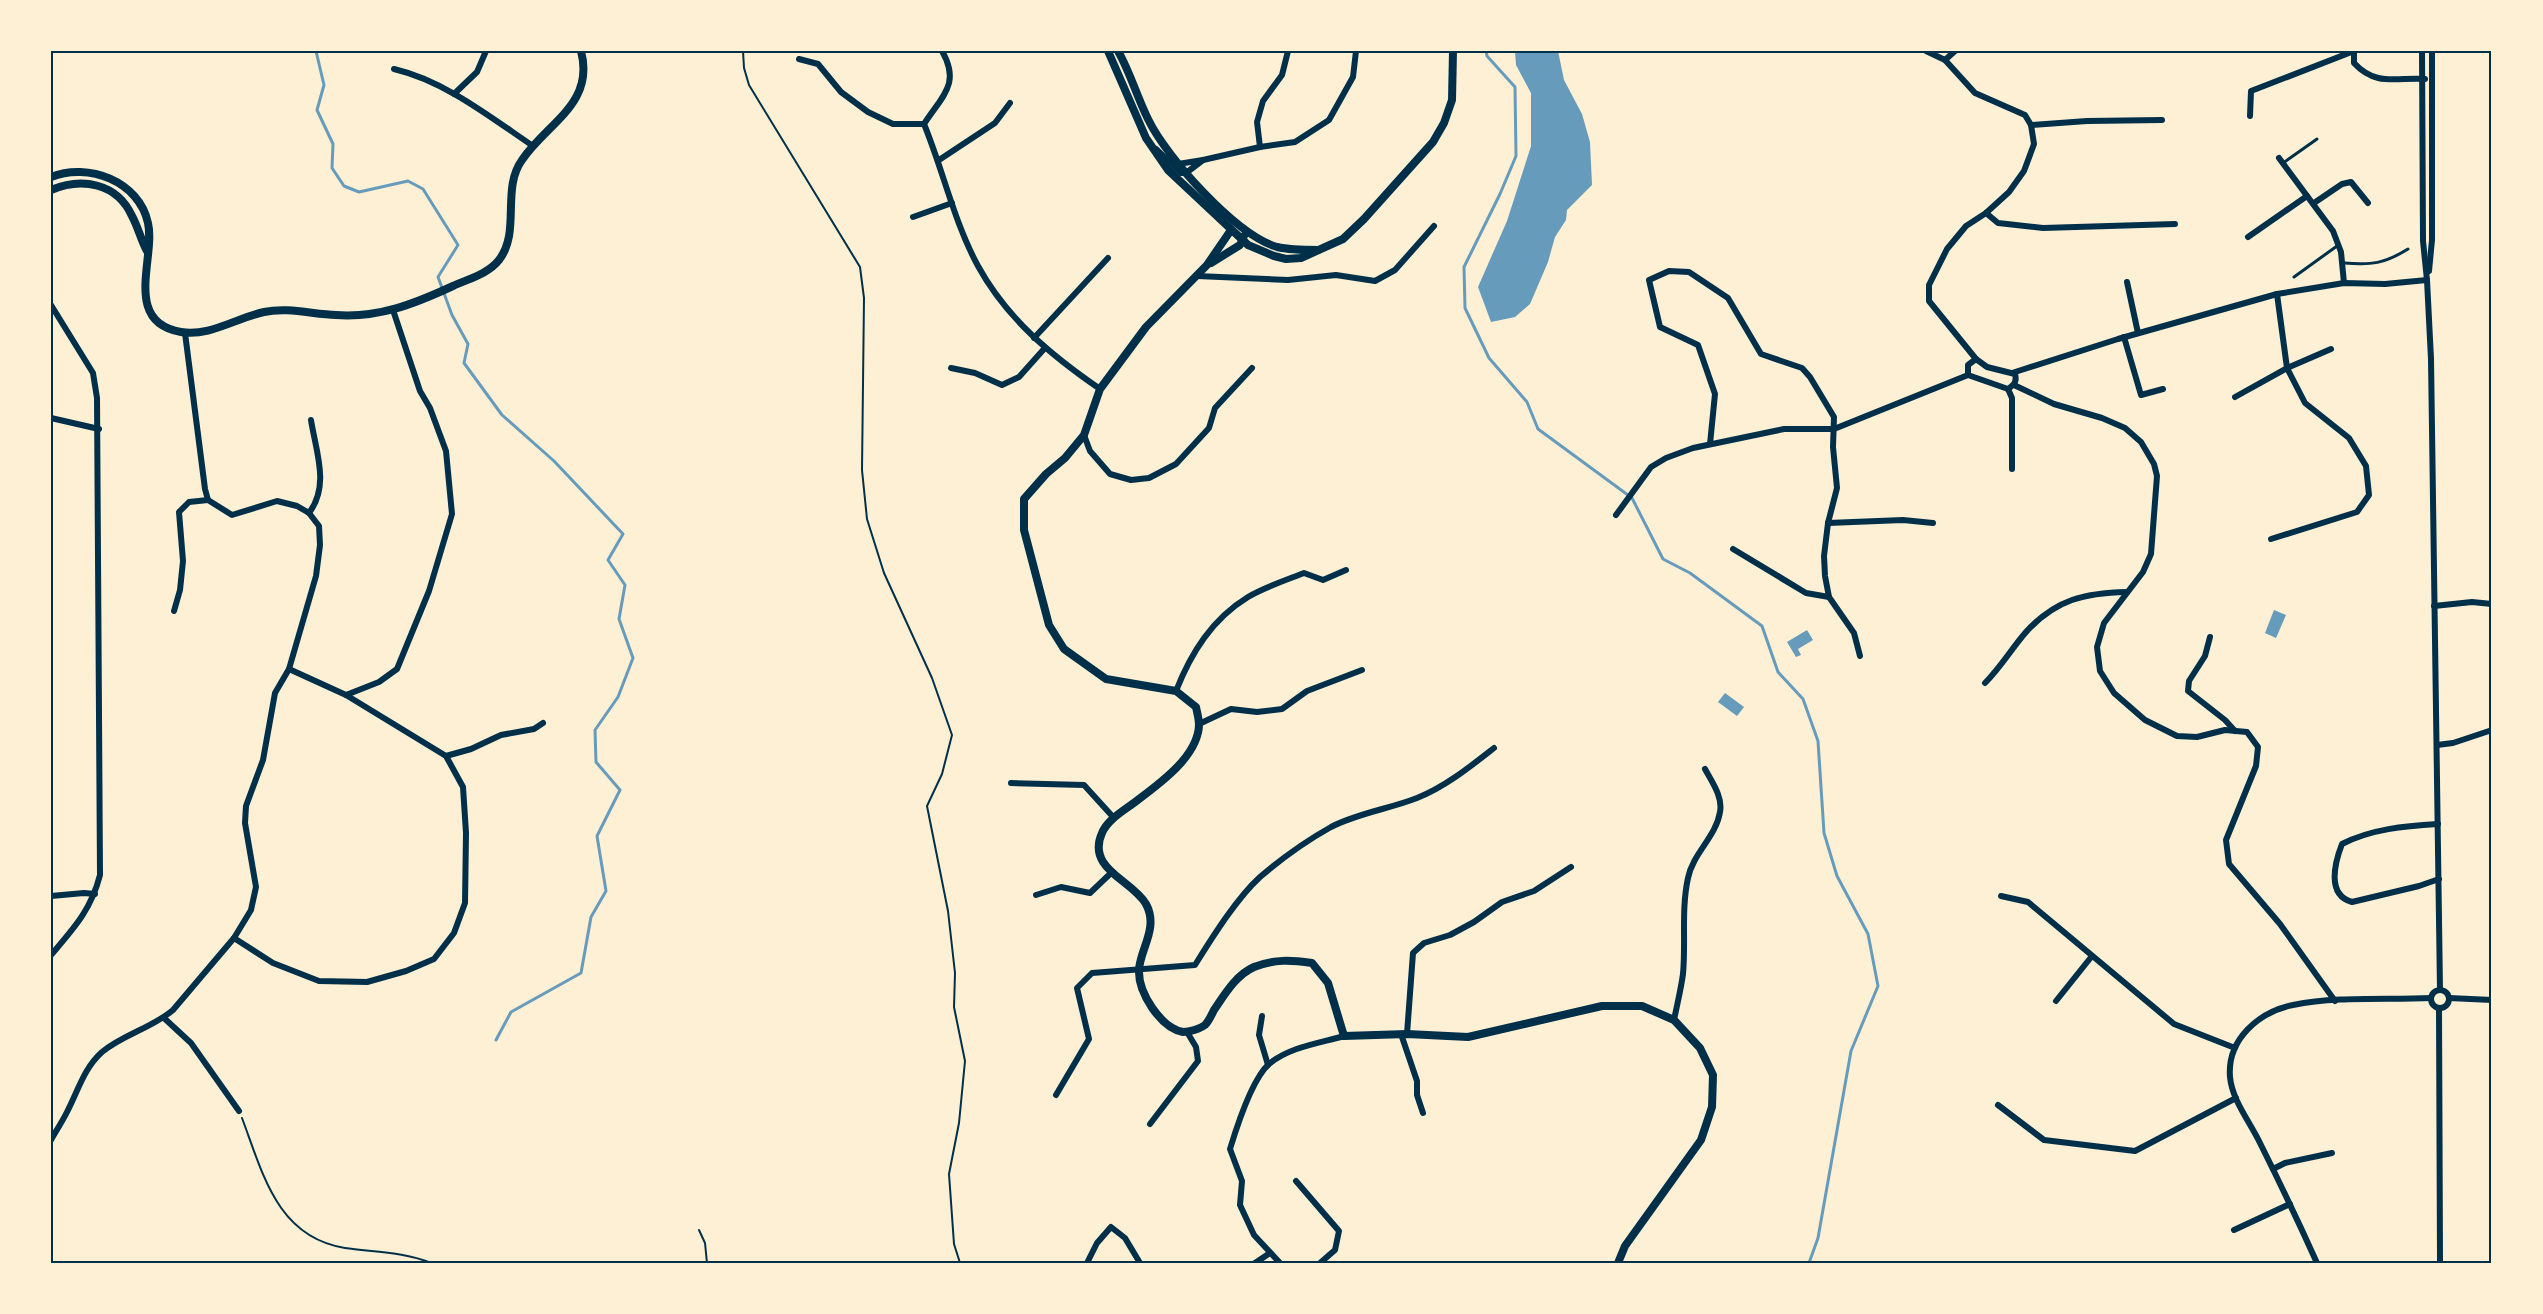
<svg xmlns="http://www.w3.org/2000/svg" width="2543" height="1314" font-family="Figtree,sans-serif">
  <rect width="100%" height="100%" fill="#fdf0d5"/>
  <g fill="#669bbc">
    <path d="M1515,51H1558L1564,80L1582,114L1590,142L1592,185L1567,210L1566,220L1555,237L1548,262L1530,304L1515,317L1491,322L1478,287L1507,221L1531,146V93L1516,65Z"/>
    <path d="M2274,610L2286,615L2276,638L2265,633Z"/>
    <path d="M1807,630L1813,640L1798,649L1801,655L1796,657L1787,642Z"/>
    <path d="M1725,693L1744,707L1737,716L1718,702Z"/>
  </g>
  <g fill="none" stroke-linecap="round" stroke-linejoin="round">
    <g stroke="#669bbc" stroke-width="3">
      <path d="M316,51L324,85L317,110L333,144L332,168L344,186L359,192L408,181L423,189L458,245L438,277L452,315L468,344L464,363L502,415L554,461L623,534L608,560L625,585L619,619L633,658L618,697L595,730L596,762L620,790L597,836L606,891L591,917L581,973L511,1012L496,1040"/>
      <path d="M1486,51L1487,56L1515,87L1516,156L1500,194L1464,267L1465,308L1489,358L1527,402L1538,429L1632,498L1663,559L1690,573L1762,626L1778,672L1803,699L1818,741L1824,833L1837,876L1868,934L1878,986L1851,1051L1818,1238L1809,1263"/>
    </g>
    <g stroke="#003049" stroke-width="2">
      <path d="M743,51L744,68L749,85L860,267L864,298L862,470L867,519L884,573L932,678L952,735L942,774L927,806L948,911L955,973L954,1007L965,1061L959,1123L949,1174L954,1244L960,1263"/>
      <path d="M242,1118C263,1174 277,1237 345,1248C373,1252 406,1252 431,1263"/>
      <path d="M699,1230L705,1243L707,1263"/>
    </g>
    <g stroke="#003049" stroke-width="3">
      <path d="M2283,163L2317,139"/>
      <path d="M2344,263C2372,265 2384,264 2408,249"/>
      <path d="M2294,277L2337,246"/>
    </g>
    <g stroke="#003049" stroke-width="6">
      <path d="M1926,51L1945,60L1975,93L2025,115L2031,125L2034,144L2024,171L2009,192L1986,213L1966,226L1947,249L1929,285V301L1976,359"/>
      <path d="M2354,51V63C2376,87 2397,77 2425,79"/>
      <path d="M2422,51L2423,241L2427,280L2431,359L2440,990"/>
      <path d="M799,59L818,64L841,92L868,112L893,124H924"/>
      <path d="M1945,60L1955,51"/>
      <path d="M394,69C445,81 490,117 533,146"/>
      <path d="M454,94L477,72L486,51"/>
      <path d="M2250,116L2251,91L2354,51"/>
      <path d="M924,124C943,170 954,222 978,266C1007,319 1052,356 1100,389"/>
      <path d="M924,124C942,96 961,84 942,51"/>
      <path d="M2031,125L2087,121L2162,120"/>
      <path d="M1260,147L1257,122L1263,101L1282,75L1288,51"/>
      <path d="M1156,149L1181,173H1186L1203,160L1178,164"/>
      <path d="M2279,158L2333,231L2341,252L2344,283"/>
      <path d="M939,160L995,123L1010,103"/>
      <path d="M1203,160L1260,147L1295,142L1329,120L1353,77L1356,51"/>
      <path d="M2314,203L2342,184L2351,182L2368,203"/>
      <path d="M1986,213L1998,223L2043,228L2175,224"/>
      <path d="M913,217L952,203"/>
      <path d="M2248,237L2307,196"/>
      <path d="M2429,271L2432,240V51"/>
      <path d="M1197,276L1288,280L1336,275L1375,281L1395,270L1434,226"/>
      <path d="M2127,282L2138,333"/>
      <path d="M51,305L93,373L97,398L100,875C91,910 74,928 51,955"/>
      <path d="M2124,337L2141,395L2163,389"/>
      <path d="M1034,338L1108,258"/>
      <path d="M1976,359L1987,367L2015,374C2017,381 2015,384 2008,389L1968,375V365Z"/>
      <path d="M951,368L975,373L1002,385L1019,377L1044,349"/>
      <path d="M2012,373L2118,339L2277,294L2344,283L2385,284L2427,280"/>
      <path d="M2014,385L2054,404L2102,418L2125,428L2141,442L2154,464L2157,476L2151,554L2143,572L2104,623L2097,647L2100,671L2114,693L2145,720L2177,736L2197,737L2225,730L2247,732L2258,747L2256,766L2226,840L2229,864L2280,924L2335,1001"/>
      <path d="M2008,389L2012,398V469"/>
      <path d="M2235,397L2287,368L2331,349"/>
      <path d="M51,418L99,429"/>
      <path d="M1084,435L1090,451L1110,474L1131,480L1149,478L1176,464L1209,428L1215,408L1252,368"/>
      <path d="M1710,444L1715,394L1698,345L1660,327L1649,280L1669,271L1689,272L1728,298L1761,354L1802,368L1810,377L1834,417L1833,447L1837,488L1828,523L1824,556L1825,576L1829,597L1854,633L1860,656"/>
      <path d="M309,513C330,485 316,452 311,420"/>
      <path d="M1616,515L1651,467L1666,458L1693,448L1784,429H1834L1968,375"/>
      <path d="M1828,523L1903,520L1933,523"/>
      <path d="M2271,539L2357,512L2369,495L2366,466L2349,438L2305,403L2287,368L2277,294"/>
      <path d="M1733,549L1806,593L1829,597"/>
      <path d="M2434,606L2472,602L2492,604"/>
      <path d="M174,611L180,590L183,561L179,512L189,502L208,500"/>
      <path d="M2210,637L2205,656L2189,681L2188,691L2225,720L2235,731"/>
      <path d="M1985,683C2001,667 2012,648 2026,632C2056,599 2085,593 2127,592"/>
      <path d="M1176,691C1191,653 1212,619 1248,597C1265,587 1286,580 1304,573L1323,580L1346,570"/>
      <path d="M346,695L379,682L397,669L429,591L452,514L446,451L430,408L420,391L393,310"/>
      <path d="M1199,724L1231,709L1257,712L1282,709L1307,691L1362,670"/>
      <path d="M2437,745L2453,743L2492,730"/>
      <path d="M446,756L471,749L501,735L534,729L543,723"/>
      <path d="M1011,783L1084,785L1114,818"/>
      <path d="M2438,824C2405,826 2371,829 2342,844C2335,862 2326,895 2352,902L2419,886L2439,879"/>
      <path d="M1036,895L1061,887L1090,893L1111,873"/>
      <path d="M51,896L84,893L95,894"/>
      <path d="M2001,896L2028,902L2174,1024L2235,1048"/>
      <path d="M234,938L273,963L319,981L367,982L406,971L434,959L454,933L465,903L466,833L463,787L446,756L346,695L289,669"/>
      <circle cx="2440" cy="999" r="9"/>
      <path d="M2449,998L2492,1000"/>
      <path d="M2056,1001L2092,956"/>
      <path d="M2439,1008L2440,1263"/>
      <path d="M1262,1016L1259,1035L1268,1065"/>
      <path d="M164,1018L191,1043L239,1111"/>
      <path d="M1674,1020C1677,1005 1681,989 1683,974C1686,942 1681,910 1688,878C1693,853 1716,837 1720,812C1723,797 1712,782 1705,769"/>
      <path d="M1401,1034L1417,1081V1095L1423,1113"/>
      <path d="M1407,1034L1413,953L1424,943L1450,935L1474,922L1502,902L1534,891L1571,867"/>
      <path d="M1056,1095L1089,1039L1077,988L1092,973L1195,965C1212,938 1236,899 1260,877C1281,859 1306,841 1331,827C1358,813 1389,809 1417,798C1445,787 1471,766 1494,748"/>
      <path d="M1998,1105L2044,1140L2135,1151L2236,1098"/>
      <path d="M1150,1124L1198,1061L1196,1047L1187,1032"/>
      <path d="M51,1140C56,1131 62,1122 67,1112C78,1091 84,1068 102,1052C124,1034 152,1028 173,1010L234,938L251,910L256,887L245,823L246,806L263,760L275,693L289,669L316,576L320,545L319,526L309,513L297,506L277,501L232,515L208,500L205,489L185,333"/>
      <path d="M2273,1169L2285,1163L2332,1153"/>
      <path d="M1296,1181L1339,1231L1335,1250L1320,1263"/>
      <path d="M2234,1230L2290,1204"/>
      <path d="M1087,1263L1097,1243L1111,1227L1125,1238L1140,1263"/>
      <path d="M1255,1263L1270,1253"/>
      <path d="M1280,1263L1254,1235L1240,1205L1242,1181L1230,1149C1237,1126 1252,1079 1269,1064C1289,1047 1320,1043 1344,1036"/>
      <path d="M2317,1263C2299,1223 2280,1183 2260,1143C2250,1122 2232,1100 2230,1077C2227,1039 2259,1012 2293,1005C2338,996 2386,1000 2431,998"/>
    </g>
    <g stroke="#003049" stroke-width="8">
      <path d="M1108,51L1146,138L1168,170L1248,245L1274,256L1286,259L1301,258L1343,239L1364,219L1433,142L1444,123L1452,100L1453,51"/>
      <path d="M1118,51C1130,72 1137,97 1148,119C1166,157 1236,235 1277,247C1290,250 1305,250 1318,250"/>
      <path d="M51,177C88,162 139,181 148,223C156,257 122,322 181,332C209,337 236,318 264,312C287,307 312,314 336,315C379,318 414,304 453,286C468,279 488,274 499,260C521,232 501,189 522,160C547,123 595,104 581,51"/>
      <path d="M51,190C82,177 117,183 132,216C138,227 141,240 147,251"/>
      <path d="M1231,230L1207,265L1146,327L1100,389L1084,435L1065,458L1046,474L1024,499V530L1049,625L1064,649L1106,679L1176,691L1196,707C1197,712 1199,719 1199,725C1198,758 1155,787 1131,805C1120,813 1107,821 1102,833C1086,869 1132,880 1146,904C1159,928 1140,949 1139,970C1138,993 1161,1028 1183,1032C1189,1032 1200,1029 1205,1025C1209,1021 1212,1014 1214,1010C1225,994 1236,975 1254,967C1274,959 1291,960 1312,963L1328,983L1344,1036L1407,1034L1468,1037L1602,1006H1642L1674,1020L1700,1048L1713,1075L1712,1107L1701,1140L1625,1246L1618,1263"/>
      <path d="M1211,263L1240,245L1244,236"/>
    </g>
  </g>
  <rect width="2543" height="1314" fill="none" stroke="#fdf0d5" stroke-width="105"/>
  <rect x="52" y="52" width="2438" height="1210" fill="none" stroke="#003049" stroke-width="2"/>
</svg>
